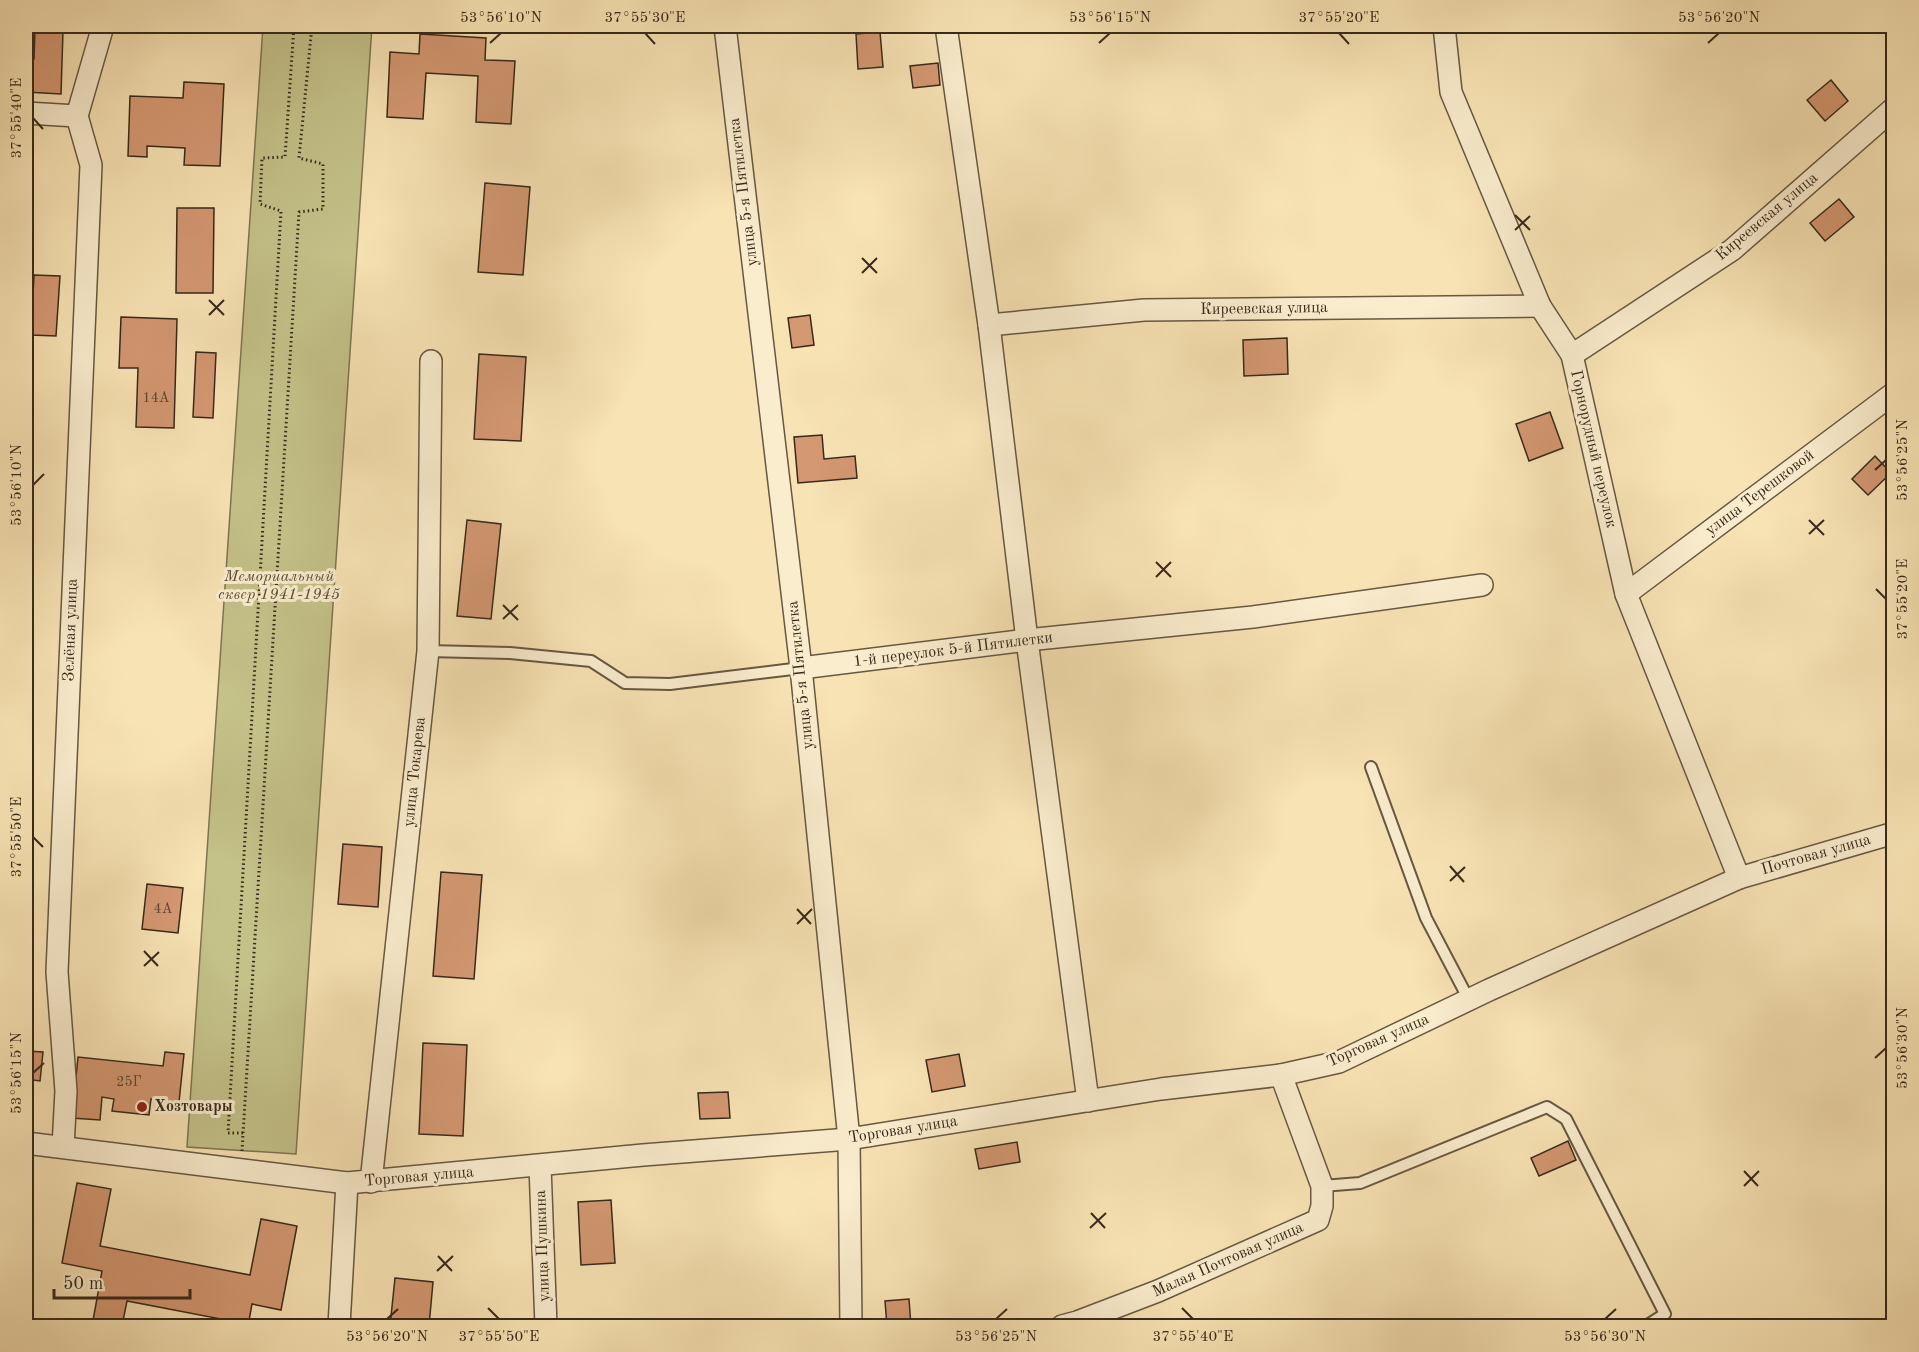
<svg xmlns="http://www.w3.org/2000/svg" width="1919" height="1352" font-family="'Old Standard TT',serif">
  <rect width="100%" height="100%" fill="#f8e3b4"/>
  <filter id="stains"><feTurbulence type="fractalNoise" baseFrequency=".00333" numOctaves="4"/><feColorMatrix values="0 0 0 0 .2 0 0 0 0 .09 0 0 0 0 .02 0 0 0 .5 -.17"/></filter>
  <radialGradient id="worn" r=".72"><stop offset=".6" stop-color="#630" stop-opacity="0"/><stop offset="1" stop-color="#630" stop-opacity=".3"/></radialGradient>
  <path fill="#c4c189" stroke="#7e7552" stroke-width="1.5" d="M263,26H372L296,1154L187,1147Z"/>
  <g fill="#d49872" stroke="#37291b" stroke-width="1.5">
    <path d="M35,30L63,31L61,94L26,92V58L34,59Z"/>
    <path d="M880,32L883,67L858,69L856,34Z"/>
    <path d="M420,34L486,38L485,60L515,61L511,124L476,122L478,76L426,73L423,119L387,117L390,52L419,54Z"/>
    <path d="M938,63L940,85L913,88L910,66Z"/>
    <path d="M1831,80L1848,101L1825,121L1807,100Z"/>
    <path d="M184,82L224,84L220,166L184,165L185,148L147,146V157L128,156L130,96L183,98Z"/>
    <path d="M485,183L530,187L523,275L478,272Z"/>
    <path d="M1839,199L1854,217L1825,241L1810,223Z"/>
    <path d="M177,208H214L213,293H176Z"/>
    <path d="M34,275L60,276L56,336L31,335Z"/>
    <path d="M810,315L814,345L792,348L788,318Z"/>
    <path d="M121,317L177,319L174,428L136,427L138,368H119Z"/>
    <path d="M1287,338L1288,374L1244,376L1243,340Z"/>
    <path d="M196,352L216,353L213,418L193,417Z"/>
    <path d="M479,354L526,357L521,441L474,439Z"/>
    <path d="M1550,412L1563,448L1529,461L1516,424Z"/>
    <path d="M822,435L824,459L855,456L857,478L798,483L794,437Z"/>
    <path d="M1875,456L1891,473L1868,495L1852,479Z"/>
    <path d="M467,520L501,524L491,619L457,616Z"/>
    <path d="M343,844L382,847L378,907L338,904Z"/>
    <path d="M441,872L482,875L474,979L433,976Z"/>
    <path d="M147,884L183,888L178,933L142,929Z"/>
    <path d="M423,1043L467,1045L463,1136L419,1134Z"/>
    <path d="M26,1051L43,1052L40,1081L26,1079V1085Z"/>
    <path d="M165,1052L184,1054L179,1102L151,1099L149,1115L112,1111L114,1099L102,1097L100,1120L72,1118L78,1057L163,1066Z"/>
    <path d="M959,1054L965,1086L932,1092L926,1060Z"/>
    <path d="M728,1092L730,1118L700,1119L698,1093Z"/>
    <path d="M1568,1141L1576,1160L1539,1176L1531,1158Z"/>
    <path d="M1017,1142L1020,1162L979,1169L975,1149Z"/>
    <path d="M77,1183L111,1189L100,1246L250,1275L261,1219L297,1226L281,1310L252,1304L248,1326H219L221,1319L127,1301L122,1326H92L102,1271L62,1263Z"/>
    <path d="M611,1200L615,1263L581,1265L578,1202Z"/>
    <path d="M395,1278L433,1282L429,1326H390Z"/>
    <path d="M909,1299L911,1326H887L885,1301Z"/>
  </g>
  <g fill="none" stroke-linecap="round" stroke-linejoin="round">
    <defs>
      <g id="lane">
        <path d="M428,651L510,653L591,661L625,683L670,684L801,668"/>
        <path d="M1371,767L1426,918L1469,1000"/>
        <path d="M1322,1186L1360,1183L1547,1107L1566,1119L1665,1314L1646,1326"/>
      </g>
      <g id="street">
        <path d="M725,26L801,668L849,1139L851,1326"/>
        <path d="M946,26L989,325L1027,640L1088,1101"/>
        <path d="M1444,26L1451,92L1540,306L1572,355L1626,594L1739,878"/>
        <path d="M26,113L77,116"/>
        <path d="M77,116L103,26"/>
        <path d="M989,325L1144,310L1540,306"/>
        <path d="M1572,355L1732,250L1894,108"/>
        <path d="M1626,594L1894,393"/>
        <path d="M801,668L1027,640L1253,617L1482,585"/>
        <path d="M26,1143L347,1183L643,1155L849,1139L1161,1089L1281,1075L1339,1062L1489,990L1739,878L1894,833"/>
        <path d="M63,1147L66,1091L57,972L91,165L77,116"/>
        <path d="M540,1166L546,1326"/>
        <path d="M371,1182L428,651L431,361"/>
        <path d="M339,1326L347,1183"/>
        <path d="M1062,1326L1077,1322L1158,1291L1318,1220L1322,1206V1186L1281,1075"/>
      </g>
    </defs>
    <use href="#lane" stroke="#675841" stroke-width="14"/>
    <use href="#street" stroke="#675841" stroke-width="24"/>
    <g stroke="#37291b" stroke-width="3" stroke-dasharray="1.5 3" stroke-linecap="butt">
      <path d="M243,1133H228L281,211L260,204L262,158L285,157L294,26"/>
      <path d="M242,1151L299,212L323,209V164L299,158L312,26"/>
    </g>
    <use href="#lane" stroke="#faedce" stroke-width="10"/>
    <use href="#street" stroke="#faedce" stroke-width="21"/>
  </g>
  <path fill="none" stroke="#37291b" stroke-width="2" d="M645,33L655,44M1339,33L1349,44M490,43L501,33M1099,43L1110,33M1708,43L1719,33M33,118L43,129M1515,215L1530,230M1515,230L1530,216M862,258L877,273M862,273L877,258M209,300L224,315M209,315L224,300M1875,470L1886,460M33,485L44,474M1809,520L1824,535M1809,534L1824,520M1156,562L1171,577M1156,577L1171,562M1876,589L1886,599M503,605L518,620M503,619L518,605M33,837L43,847M1450,866L1464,882M1450,881L1465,867M797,909L811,924M797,924L812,909M144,951L158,966M144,966L159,952M1875,1058L1886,1048M33,1073L44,1063M1744,1171L1758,1186M1744,1186L1759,1171M1091,1213L1105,1228M1090,1228L1106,1213M438,1256L452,1271M437,1271L453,1256M488,1308L499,1319M1182,1308L1193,1319M387,1319L398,1309M996,1319L1007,1309M1605,1319L1616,1309"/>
  <circle fill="#8f2418" stroke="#faedce" stroke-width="2" cx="142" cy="1107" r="6"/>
  <g text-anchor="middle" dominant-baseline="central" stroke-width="6" stroke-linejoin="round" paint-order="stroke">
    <g font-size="14" fill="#5e4531">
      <text x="156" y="398">14А</text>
      <text x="163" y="909">4А</text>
      <text x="129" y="1082">25Г</text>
    </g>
    <g font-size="16" fill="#37291b" stroke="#faedce">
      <text transform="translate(744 192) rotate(-97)">улица 5-я Пятилетка</text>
      <text transform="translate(1767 217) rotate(-40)">Киреевская улица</text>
      <text transform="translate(1264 309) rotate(-1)">Киреевская улица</text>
      <text transform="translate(1593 449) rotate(77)">Горнорудный переулок</text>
      <text transform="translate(1760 493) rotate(-37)">улица Терешковой</text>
      <text transform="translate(71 630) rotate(-88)">Зелёная улица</text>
      <text transform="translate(953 650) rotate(-7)">1-й переулок 5-й Пятилетки</text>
      <text transform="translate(801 675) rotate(-96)">улица 5-я Пятилетка</text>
      <text transform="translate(415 772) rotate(-84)">улица Токарева</text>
      <text transform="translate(1816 855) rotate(-16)">Почтовая улица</text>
      <text transform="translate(1378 1041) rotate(-24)">Торговая улица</text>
      <text transform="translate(903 1130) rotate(-9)">Торговая улица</text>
      <text transform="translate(419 1177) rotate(-5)">Торговая улица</text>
      <text transform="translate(543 1246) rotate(-92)">улица Пушкина</text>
      <text transform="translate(1228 1260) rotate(-24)">Малая Почтовая улица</text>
    </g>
    <g font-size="16" font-style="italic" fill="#5a4f36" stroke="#faedce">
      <text x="279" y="577">Мемориальный<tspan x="279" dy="18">сквер 1941-1945</tspan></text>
    </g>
    <g font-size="16" font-weight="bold" fill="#37291b" stroke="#faedce" text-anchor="start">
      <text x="154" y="1107">Хозтовары</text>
    </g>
  </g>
  <rect width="1919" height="1352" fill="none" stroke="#f8e3b4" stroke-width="66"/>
  <path d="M54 1289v9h136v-9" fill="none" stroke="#37291b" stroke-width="3"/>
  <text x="63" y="1289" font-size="18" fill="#37291b" stroke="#faedce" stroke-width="4.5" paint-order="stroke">50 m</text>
  <rect x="33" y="33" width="1853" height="1286" fill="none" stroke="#37291b" stroke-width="2"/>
  <g font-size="15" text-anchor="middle" fill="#37291b">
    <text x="501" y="22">53°56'10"N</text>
    <text x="645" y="22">37°55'30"E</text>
    <text x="1110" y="22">53°56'15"N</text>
    <text x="1339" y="22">37°55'20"E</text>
    <text x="1719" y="22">53°56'20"N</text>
    <text transform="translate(16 118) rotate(-90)" y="5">37°55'40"E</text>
    <text transform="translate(1902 460) rotate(-90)" y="5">53°56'25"N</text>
    <text transform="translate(16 485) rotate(-90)" y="5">53°56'10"N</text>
    <text transform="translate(1902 599) rotate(-90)" y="5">37°55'20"E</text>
    <text transform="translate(16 837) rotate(-90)" y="5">37°55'50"E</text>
    <text transform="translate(1902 1048) rotate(-90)" y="5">53°56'30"N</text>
    <text transform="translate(16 1073) rotate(-90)" y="5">53°56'15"N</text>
    <text x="387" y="1341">53°56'20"N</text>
    <text x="499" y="1341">37°55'50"E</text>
    <text x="996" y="1341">53°56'25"N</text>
    <text x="1193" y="1341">37°55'40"E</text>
    <text x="1605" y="1341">53°56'30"N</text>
  </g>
  <rect width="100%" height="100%" filter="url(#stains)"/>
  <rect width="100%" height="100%" fill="url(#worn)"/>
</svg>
